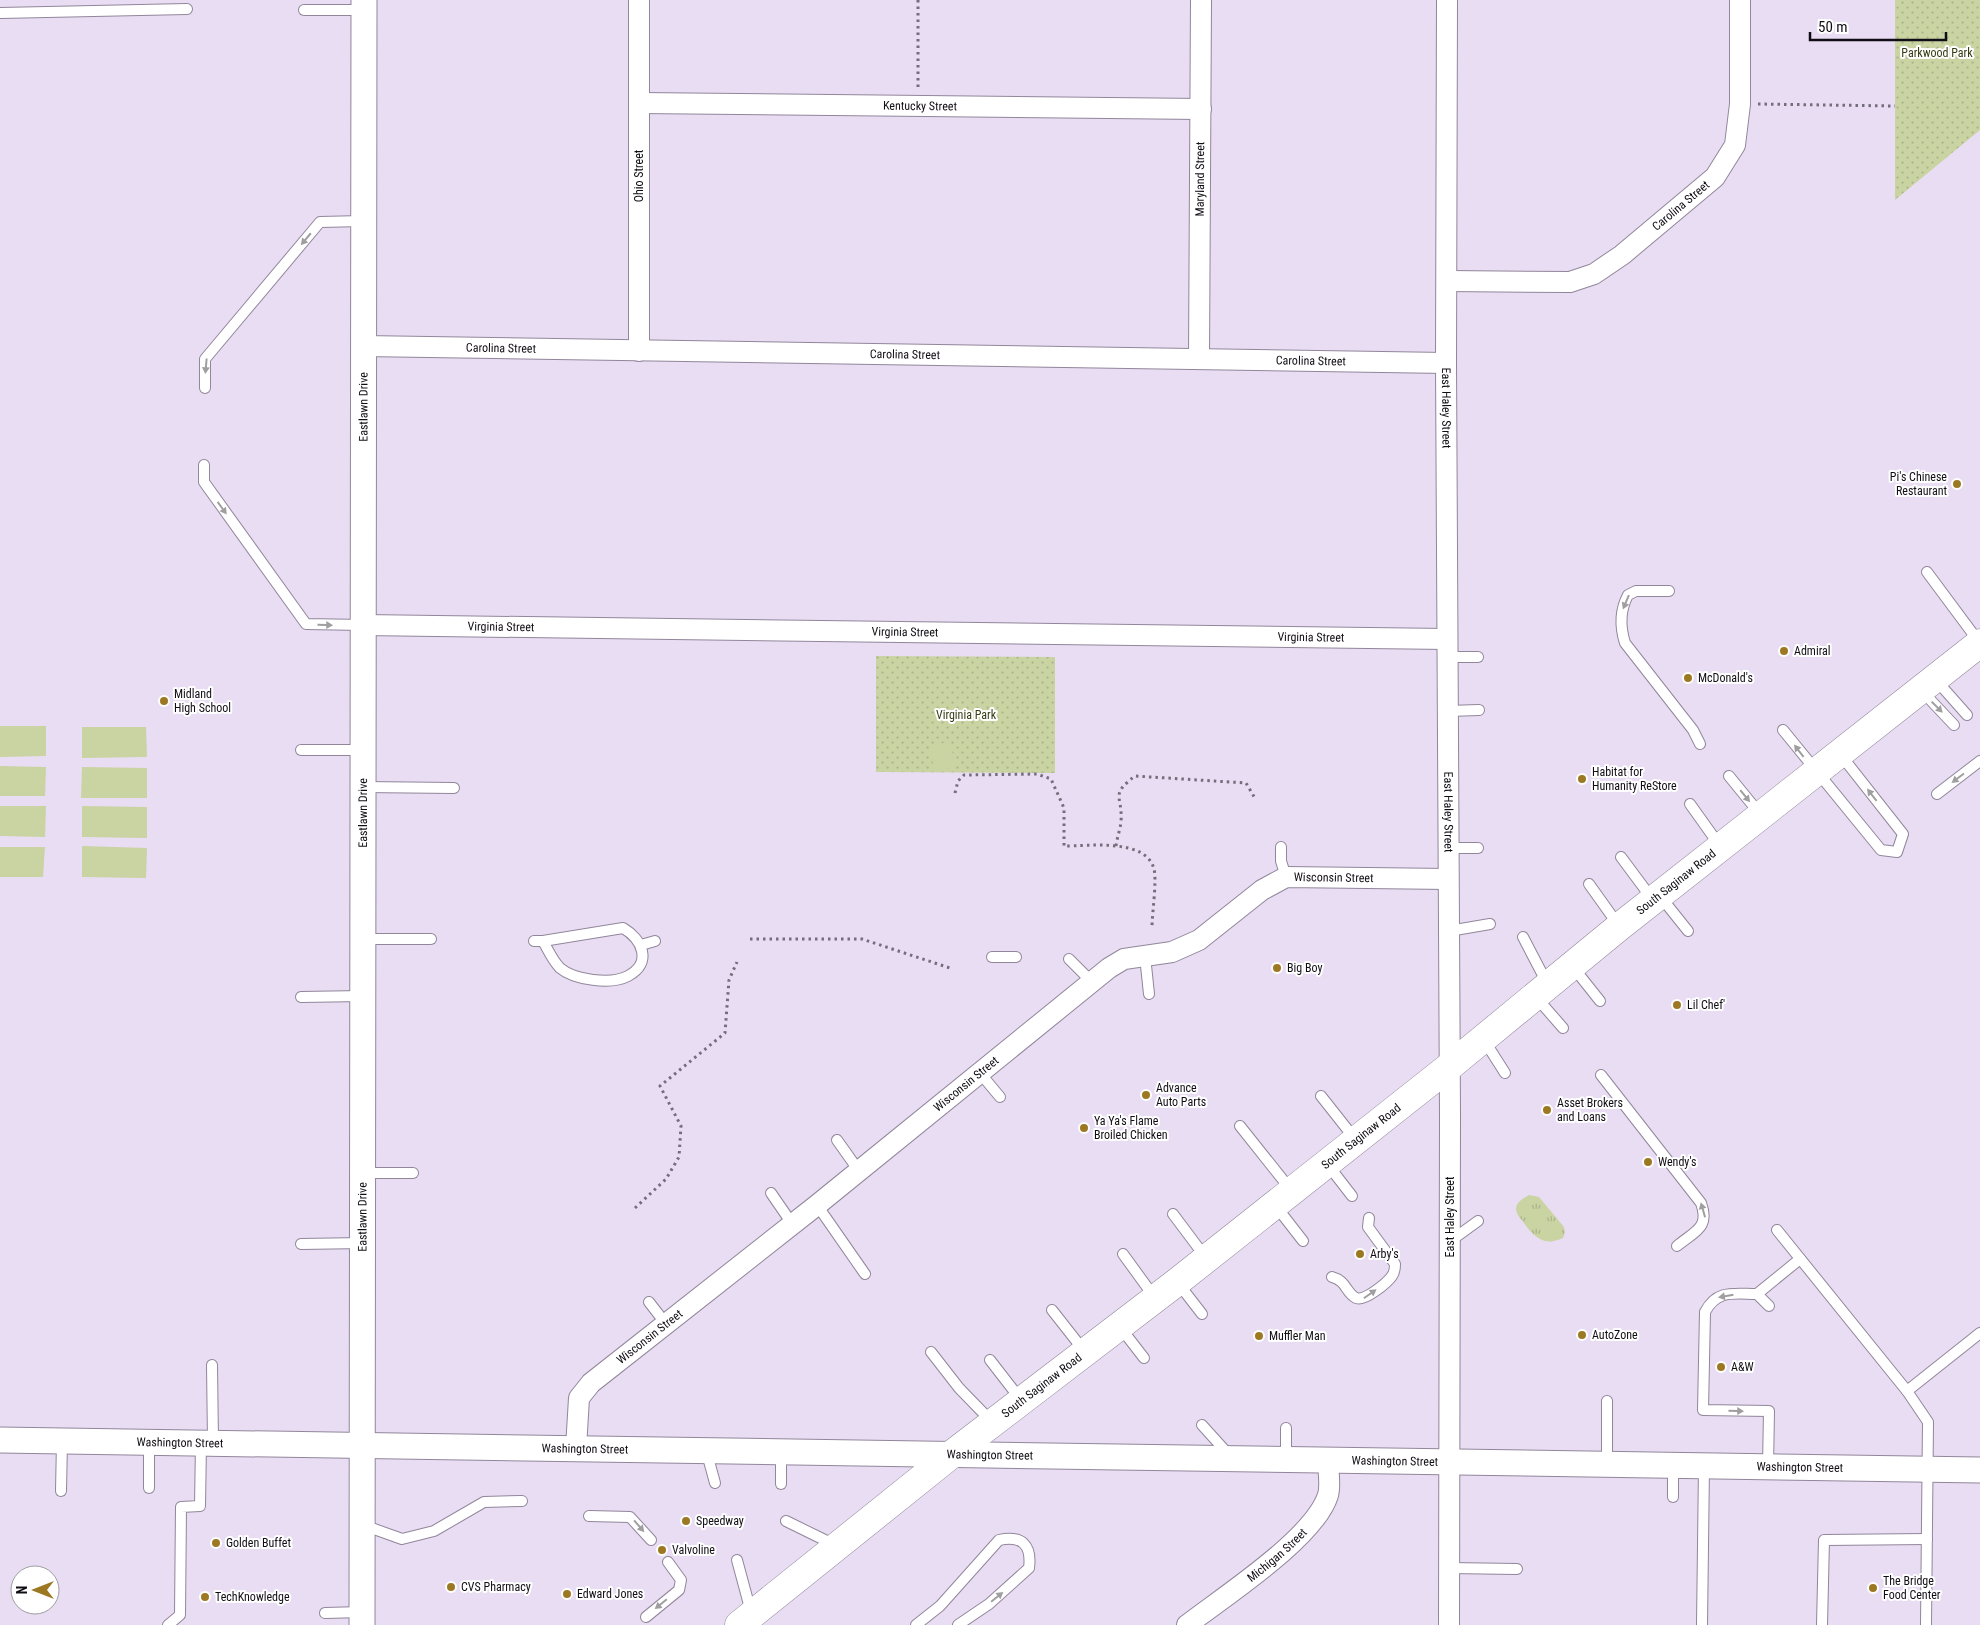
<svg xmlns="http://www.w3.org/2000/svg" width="1980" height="1625" font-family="'Roboto Condensed',sans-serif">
  <defs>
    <pattern id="grass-tufts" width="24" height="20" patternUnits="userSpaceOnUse" patternTransform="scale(1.25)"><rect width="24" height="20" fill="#cad3a2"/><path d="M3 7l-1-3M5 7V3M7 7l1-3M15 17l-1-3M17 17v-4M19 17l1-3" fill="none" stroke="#acb48b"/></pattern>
    <pattern id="park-dots" width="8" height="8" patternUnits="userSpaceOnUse" patternTransform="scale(1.25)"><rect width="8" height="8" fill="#cad3a2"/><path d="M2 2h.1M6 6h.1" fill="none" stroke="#acb48b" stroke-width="1.8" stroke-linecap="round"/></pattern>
  </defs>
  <rect width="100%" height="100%" fill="#e9ddf3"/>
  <path fill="url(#grass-tufts)" d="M1529,1195L1539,1197L1564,1227L1565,1232L1563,1238C1544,1247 1534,1237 1524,1223C1521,1219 1516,1214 1516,1209C1516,1202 1524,1198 1529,1195Z"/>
  <g fill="url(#park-dots)">
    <path d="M1895,0H1980V130L1895,200Z"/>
    <path d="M876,656L1055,657V773L876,772Z"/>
  </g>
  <g fill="#cad3a2">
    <path d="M0,726H46V756L0,757Z"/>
    <path d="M82,727H146L147,757L82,758Z"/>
    <path d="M951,742L955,768L934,770L930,745Z"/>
    <path d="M0,766L46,767L45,796H0Z"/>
    <path d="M82,767L147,768V798H81Z"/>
    <path d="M0,806H46L45,837L0,836Z"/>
    <path d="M82,806L147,807V838L82,837Z"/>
    <path d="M82,846L147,848L146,878L82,877Z"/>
    <path d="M0,847H45L43,877H0Z"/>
  </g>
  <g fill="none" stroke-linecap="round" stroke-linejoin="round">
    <defs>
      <g id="service">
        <path d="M304,10H364"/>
        <path d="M0,13L187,9"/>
        <path d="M205,388V359L320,222L363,221"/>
        <path d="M204,465V482L306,624L363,625"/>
        <path d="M1927,572L1979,642"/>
        <path d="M1669,591H1636L1628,595C1620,610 1620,627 1625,643L1693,730L1700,744"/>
        <path d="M1448,657H1478"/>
        <path d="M1936,680L1967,715"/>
        <path d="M1921,690L1954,725"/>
        <path d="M1448,711L1479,710"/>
        <path d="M1783,730L1881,850L1897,852L1903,834L1840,754"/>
        <path d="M301,750H363"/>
        <path d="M1729,776L1760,814"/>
        <path d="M363,787L454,788"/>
        <path d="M1937,794L1980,761"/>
        <path d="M1690,804L1720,846"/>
        <path d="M1281,847V861L1286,877"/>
        <path d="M1448,848H1478"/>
        <path d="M1621,857L1653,900"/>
        <path d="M1589,884L1619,926"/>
        <path d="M1660,896L1688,931"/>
        <path d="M1449,931L1490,924"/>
        <path d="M1523,937L1547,983"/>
        <path d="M363,939H431"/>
        <path d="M534,941H543L623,928C642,939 653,963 628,976C611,985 574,980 560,968C553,961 548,950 543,941"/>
        <path d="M641,945L655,941"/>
        <path d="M1145,956L1149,994"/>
        <path d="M992,957H1016"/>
        <path d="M1069,959L1092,982"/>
        <path d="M1573,967L1600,1001"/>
        <path d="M301,997L363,996"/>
        <path d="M1536,997L1563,1028"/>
        <path d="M1484,1040L1505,1073"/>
        <path d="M980,1073L1000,1097"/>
        <path d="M1601,1075L1701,1203C1710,1228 1695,1231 1677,1246"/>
        <path d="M1321,1096L1355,1139"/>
        <path d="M1240,1126L1291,1190"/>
        <path d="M837,1140L859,1171"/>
        <path d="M1328,1165L1352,1196"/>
        <path d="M363,1173H413"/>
        <path d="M771,1193L793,1225"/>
        <path d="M817,1205L865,1274"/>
        <path d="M1275,1205L1303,1241"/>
        <path d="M1173,1214L1206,1258"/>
        <path d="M1777,1230L1907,1391L1980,1333"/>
        <path d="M1449,1242L1478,1221"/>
        <path d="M301,1244L363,1243"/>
        <path d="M1123,1254L1155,1298"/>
        <path d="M1332,1277C1347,1281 1345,1292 1356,1298C1364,1302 1387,1283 1392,1276C1395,1272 1395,1268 1395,1264L1368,1227L1369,1218"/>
        <path d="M1178,1283L1202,1314"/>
        <path d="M1757,1294L1800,1259"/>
        <path d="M649,1302L666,1324"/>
        <path d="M1052,1310L1085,1352"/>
        <path d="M1120,1327L1144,1358"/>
        <path d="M931,1352L959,1388L992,1422"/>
        <path d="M990,1360L1021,1400"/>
        <path d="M212,1365L213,1442"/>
        <path d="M1907,1391L1928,1422L1926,1625"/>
        <path d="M1607,1401V1464"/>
        <path d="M1202,1425L1230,1456"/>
        <path d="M149,1443V1488"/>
        <path d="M706,1450L715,1483"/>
        <path d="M781,1452V1484"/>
        <path d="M1286,1459V1428"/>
        <path d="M1768,1467L1769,1411L1703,1410L1705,1312C1717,1289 1734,1294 1757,1294L1769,1306"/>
        <path d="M61,1491L62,1441"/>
        <path d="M1673,1497V1466"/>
        <path d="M589,1516L630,1517L651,1540"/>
        <path d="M786,1521L835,1545"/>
        <path d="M363,1525L402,1539L434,1531L484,1502L522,1501"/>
        <path d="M737,1560L751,1612"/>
        <path d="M1449,1568L1517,1569"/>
        <path d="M325,1613L362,1612"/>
        <path d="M646,1617L679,1590L681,1580L668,1562"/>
        <path d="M168,1625L180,1615L181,1507L200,1506L201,1443"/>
        <path d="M916,1625L940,1606L999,1540C1022,1535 1032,1545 1029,1568L989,1604L958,1625"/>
        <path d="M1702,1625L1704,1466"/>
        <path d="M1822,1625L1824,1540L1927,1539"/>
      </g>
      <g id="minor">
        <path id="s1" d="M1447,0L1446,363L1450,1115L1449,1625"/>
        <path id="s2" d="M639,103L1201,109"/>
        <path id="s3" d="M1447,281L1570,282L1594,274L1622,255L1715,177L1735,145L1740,104V0"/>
        <path id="s4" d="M363,346L1446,363"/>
        <path d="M639,351V0"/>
        <path id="s5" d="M1199,358L1201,0"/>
        <path id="s6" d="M363,625L1447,639"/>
        <path id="s7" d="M576,1448L579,1398L591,1383L817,1205L1109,968L1124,959L1172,952L1199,940L1262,890L1286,877L1448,879"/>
        <path id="s8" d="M1187,1625C1223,1597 1315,1538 1328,1495C1331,1485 1328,1471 1328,1461"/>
      </g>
      <g id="tertiary">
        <path id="s9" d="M0,1440L1980,1470"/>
        <path id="s10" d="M362,1625L364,0"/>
      </g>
      <g id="secondary">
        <path id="s11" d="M739,1625L952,1454L1177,1282L1450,1066L1619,927L1980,643"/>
      </g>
    </defs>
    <use href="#service" stroke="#91869a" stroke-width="12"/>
    <use href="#minor" stroke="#91869a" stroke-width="22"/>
    <use href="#tertiary" stroke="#91869a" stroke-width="27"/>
    <use href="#secondary" stroke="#91869a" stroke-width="29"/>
    <g stroke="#746d7b" stroke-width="3" stroke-dasharray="2.5 4" stroke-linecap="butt">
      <path d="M918,0V88"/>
      <path d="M1758,104L1895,106"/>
      <path d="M955,793L958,781L964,775L1037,774L1051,779L1064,808V846C1089,846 1146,838 1154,869C1157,881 1152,914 1152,927"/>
      <path d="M1116,846C1117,838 1120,830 1121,822C1123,795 1109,796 1135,776L1246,783L1256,800"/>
      <path d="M750,939H862L953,969"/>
      <path d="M635,1208L666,1179L679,1157L681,1126L660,1086L725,1033L729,980L737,962"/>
    </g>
    <use href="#service" stroke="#fff" stroke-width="10"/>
    <use href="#minor" stroke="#fff" stroke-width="20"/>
    <use href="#tertiary" stroke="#fff" stroke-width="25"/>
    <use href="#secondary" stroke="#fff" stroke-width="28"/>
  </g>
  <defs><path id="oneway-solid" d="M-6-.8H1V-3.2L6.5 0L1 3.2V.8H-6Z" transform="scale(1.25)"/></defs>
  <g fill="#a09ea1">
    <use href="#oneway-solid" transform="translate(306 239) rotate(130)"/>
    <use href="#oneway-solid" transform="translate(206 366) rotate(95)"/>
    <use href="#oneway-solid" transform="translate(222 508) rotate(54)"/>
    <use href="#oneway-solid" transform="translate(1626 602) rotate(113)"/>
    <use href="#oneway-solid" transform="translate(325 625) rotate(1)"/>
    <use href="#oneway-solid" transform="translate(1937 707) rotate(45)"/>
    <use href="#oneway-solid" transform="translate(1799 751) rotate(-128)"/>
    <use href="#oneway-solid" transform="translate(1958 778) rotate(143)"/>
    <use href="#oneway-solid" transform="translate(1872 795) rotate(-128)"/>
    <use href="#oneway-solid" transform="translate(1745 796) rotate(51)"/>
    <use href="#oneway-solid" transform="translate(1703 1210) rotate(-106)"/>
    <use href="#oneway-solid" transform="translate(1370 1294) rotate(-35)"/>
    <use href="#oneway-solid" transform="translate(1726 1296) rotate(170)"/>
    <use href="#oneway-solid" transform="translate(1736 1411) rotate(1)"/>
    <use href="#oneway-solid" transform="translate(639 1526) rotate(49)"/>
    <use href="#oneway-solid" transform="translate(997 1597) rotate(-39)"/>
    <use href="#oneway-solid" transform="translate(661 1604) rotate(141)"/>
  </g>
  <g fill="#9c7823" stroke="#fff" stroke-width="2">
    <circle cx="1957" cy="484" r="5"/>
    <circle cx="1784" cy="651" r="5"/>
    <circle cx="1688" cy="678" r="5"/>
    <circle cx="164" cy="701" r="5"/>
    <circle cx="1582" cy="779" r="5"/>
    <circle cx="1277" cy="968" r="5"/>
    <circle cx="1677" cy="1005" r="5"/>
    <circle cx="1146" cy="1095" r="5"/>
    <circle cx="1547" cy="1110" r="5"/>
    <circle cx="1084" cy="1128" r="5"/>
    <circle cx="1648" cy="1162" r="5"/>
    <circle cx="1360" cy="1254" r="5"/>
    <circle cx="1582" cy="1335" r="5"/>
    <circle cx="1259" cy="1336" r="5"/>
    <circle cx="1721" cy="1367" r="5"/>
    <circle cx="686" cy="1521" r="5"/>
    <circle cx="216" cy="1543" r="5"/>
    <circle cx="662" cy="1550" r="5"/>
    <circle cx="451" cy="1587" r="5"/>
    <circle cx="1873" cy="1588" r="5"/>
    <circle cx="567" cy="1594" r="5"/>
    <circle cx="205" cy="1597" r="5"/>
  </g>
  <g text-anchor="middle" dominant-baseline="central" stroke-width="4" stroke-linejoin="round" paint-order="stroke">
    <g font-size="12" fill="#373c13" stroke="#fff">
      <text x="1937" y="53">Parkwood Park</text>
      <text x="966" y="715">Virginia Park</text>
    </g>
    <g font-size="12" fill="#110d14" stroke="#fff">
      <text stroke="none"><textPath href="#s2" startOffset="281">Kentucky Street</textPath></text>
      <text transform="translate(639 176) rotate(-90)">Ohio Street</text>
      <text stroke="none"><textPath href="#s5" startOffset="179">Maryland Street</textPath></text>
      <text stroke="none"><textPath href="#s3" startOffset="259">Carolina Street</textPath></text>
      <text stroke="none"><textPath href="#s4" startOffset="138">Carolina Street</textPath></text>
      <text stroke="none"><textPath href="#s4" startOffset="542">Carolina Street</textPath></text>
      <text stroke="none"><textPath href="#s4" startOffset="948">Carolina Street</textPath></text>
      <text stroke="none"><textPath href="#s10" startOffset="1218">Eastlawn Drive</textPath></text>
      <text stroke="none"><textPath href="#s1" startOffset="408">East Haley Street</textPath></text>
      <text stroke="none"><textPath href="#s6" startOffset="138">Virginia Street</textPath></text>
      <text stroke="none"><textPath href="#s6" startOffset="542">Virginia Street</textPath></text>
      <text stroke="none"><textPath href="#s6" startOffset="948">Virginia Street</textPath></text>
      <text stroke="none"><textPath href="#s10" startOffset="812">Eastlawn Drive</textPath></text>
      <text stroke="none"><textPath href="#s1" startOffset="812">East Haley Street</textPath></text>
      <text stroke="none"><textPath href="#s7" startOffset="984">Wisconsin Street</textPath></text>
      <text stroke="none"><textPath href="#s11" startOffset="1196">South Saginaw Road</textPath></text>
      <text stroke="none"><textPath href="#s7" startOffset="549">Wisconsin Street</textPath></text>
      <text stroke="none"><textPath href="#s11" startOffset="791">South Saginaw Road</textPath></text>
      <text stroke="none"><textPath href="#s10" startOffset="408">Eastlawn Drive</textPath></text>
      <text transform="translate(1450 1217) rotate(-90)">East Haley Street</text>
      <text stroke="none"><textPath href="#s7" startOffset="144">Wisconsin Street</textPath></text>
      <text stroke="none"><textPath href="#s11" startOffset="386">South Saginaw Road</textPath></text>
      <text stroke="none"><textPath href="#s9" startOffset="180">Washington Street</textPath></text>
      <text stroke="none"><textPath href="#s9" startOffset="585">Washington Street</textPath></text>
      <text stroke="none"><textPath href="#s9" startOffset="990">Washington Street</textPath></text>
      <text stroke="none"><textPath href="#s9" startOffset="1395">Washington Street</textPath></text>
      <text stroke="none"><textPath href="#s9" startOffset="1800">Washington Street</textPath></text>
      <text stroke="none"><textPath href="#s8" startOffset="114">Michigan Street</textPath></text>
    </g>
    <g font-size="12" fill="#110d14" stroke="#fff" text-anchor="start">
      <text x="1947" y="477" text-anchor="end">Pi's Chinese<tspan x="1947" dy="14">Restaurant</tspan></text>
      <text x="1794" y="651">Admiral</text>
      <text x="1698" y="678">McDonald's</text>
      <text x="174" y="694">Midland<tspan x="174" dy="14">High School</tspan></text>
      <text x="1592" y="772">Habitat for<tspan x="1592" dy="14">Humanity ReStore</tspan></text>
      <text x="1287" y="968">Big Boy</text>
      <text x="1687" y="1005">Lil Chef'</text>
      <text x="1156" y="1088">Advance<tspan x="1156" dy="14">Auto Parts</tspan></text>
      <text x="1557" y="1103">Asset Brokers<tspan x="1557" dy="14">and Loans</tspan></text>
      <text x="1094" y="1121">Ya Ya's Flame<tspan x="1094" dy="14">Broiled Chicken</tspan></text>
      <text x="1658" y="1162">Wendy's</text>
      <text x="1370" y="1254">Arby's</text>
      <text x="1592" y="1335">AutoZone</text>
      <text x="1269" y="1336">Muffler Man</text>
      <text x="1731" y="1367">A&amp;W</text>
      <text x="696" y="1521">Speedway</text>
      <text x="226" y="1543">Golden Buffet</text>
      <text x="672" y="1550">Valvoline</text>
      <text x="1883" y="1581">The Bridge<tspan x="1883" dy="14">Food Center</tspan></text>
      <text x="461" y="1587">CVS Pharmacy</text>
      <text x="577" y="1594">Edward Jones</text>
      <text x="215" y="1597">TechKnowledge</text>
    </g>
  </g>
  <g transform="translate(35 1590) rotate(270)"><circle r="24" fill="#ffffff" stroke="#a09ea1"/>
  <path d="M0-4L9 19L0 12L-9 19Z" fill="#9c7823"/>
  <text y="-8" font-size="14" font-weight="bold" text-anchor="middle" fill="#110d14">N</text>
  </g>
  <path d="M1810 32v8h136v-8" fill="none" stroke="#110d14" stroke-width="2.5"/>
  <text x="1818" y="32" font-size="15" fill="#110d14" stroke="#ffffff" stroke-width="4" paint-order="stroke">50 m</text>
</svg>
